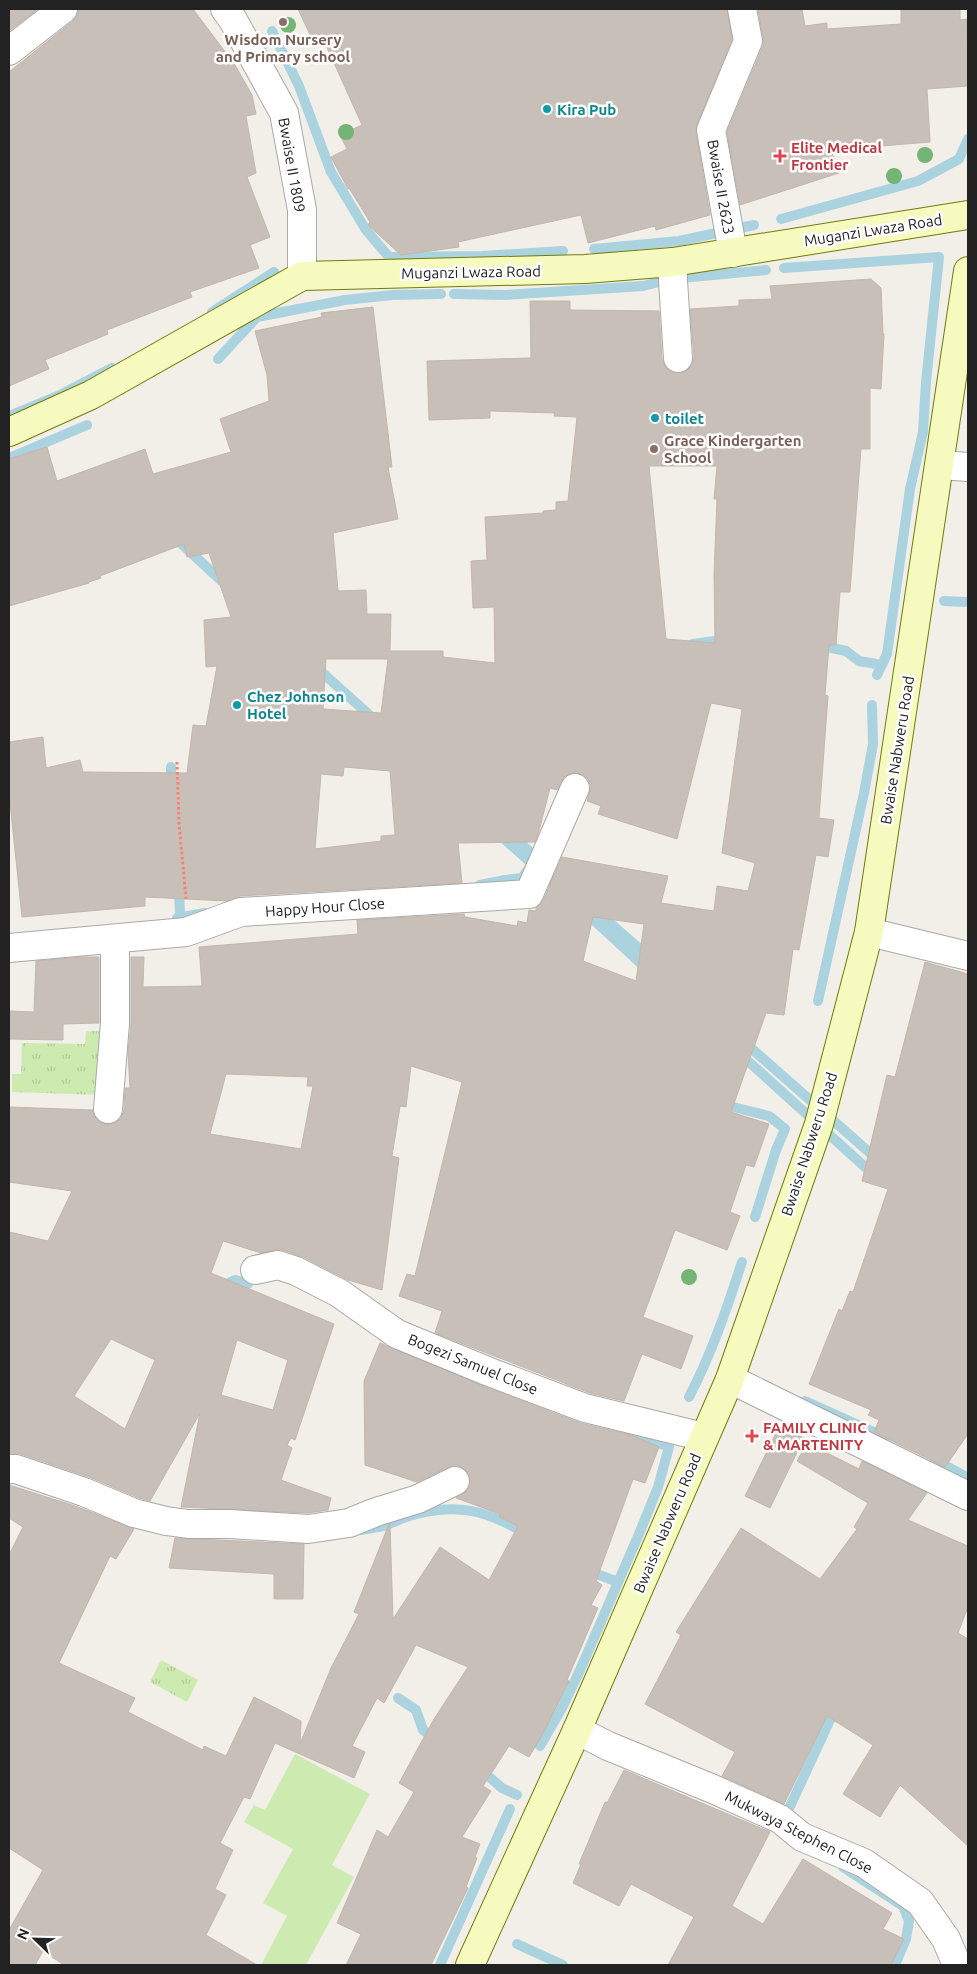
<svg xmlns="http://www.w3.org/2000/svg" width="977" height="1974" font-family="Ubuntu,sans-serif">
  <defs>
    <pattern id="grass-tufts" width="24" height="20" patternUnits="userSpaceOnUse" patternTransform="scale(1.25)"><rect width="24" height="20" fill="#cdebb0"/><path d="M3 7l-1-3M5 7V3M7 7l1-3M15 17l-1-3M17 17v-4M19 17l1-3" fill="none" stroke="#b0c997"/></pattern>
  </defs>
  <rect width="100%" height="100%" fill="#f2efe9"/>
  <g fill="url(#grass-tufts)">
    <path d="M86,1031H103L101,1095L12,1092V1074H21L22,1043L85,1044Z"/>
    <path d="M161,1660L198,1680L187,1702L150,1682Z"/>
  </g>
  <path fill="#cdebb0" d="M295,1754L370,1794L332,1865L354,1877L306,1965H261L287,1916L263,1903L293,1849L244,1822L254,1805L265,1810Z"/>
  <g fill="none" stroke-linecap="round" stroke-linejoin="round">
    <g stroke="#aad3df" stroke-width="10">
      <path d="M272,31L299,86L331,172L366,230L389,257L482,256L563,251"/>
      <path d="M781,219L918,181L959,159L968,139"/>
      <path d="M594,249L679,241L754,225"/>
      <path d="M784,268L939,257L926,382L923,432L910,489L887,654L877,675"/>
      <path d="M681,278L766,270"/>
      <path d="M454,294L505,295L643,286L659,282"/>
      <path d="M212,312L274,272"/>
      <path d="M218,359L257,317L345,300L392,295L441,294"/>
      <path d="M9,416L62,394L112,368"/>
      <path d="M9,458L87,425"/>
      <path d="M172,535L226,585"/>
      <path d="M944,601L968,602"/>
      <path d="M693,644L729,639"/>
      <path d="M815,647L832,648L846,651L859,661L882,665"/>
      <path d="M316,667L376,721"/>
      <path d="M171,767V786"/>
      <path d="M509,833L541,862"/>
      <path d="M499,834L561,890"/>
      <path d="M179,885L180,918"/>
      <path d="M480,885L505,880L522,878L529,868"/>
      <path d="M582,909L647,969"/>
      <path d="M595,910L650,958"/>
      <path d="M177,918L205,913"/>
      <path d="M818,1001L864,793L873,744L872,705"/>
      <path d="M743,1041L878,1160"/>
      <path d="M739,1053L875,1176"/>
      <path d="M722,1102L733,1107L769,1116L785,1129L776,1150L755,1217"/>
      <path d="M221,1287L235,1280L248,1284L253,1269"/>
      <path d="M689,1397C712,1353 727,1308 742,1262"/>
      <path d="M805,1401L885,1437"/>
      <path d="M935,1460L968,1478"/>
      <path d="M361,1530C368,1529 376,1528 384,1526C392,1523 400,1519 409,1516C456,1502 487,1510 528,1535"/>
      <path d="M586,1570L618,1582"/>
      <path d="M398,1698L416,1710L423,1730L436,1740"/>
      <path d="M540,1746L562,1708L580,1670L639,1534L658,1487L669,1447L630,1431"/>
      <path d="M479,1768L502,1788L517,1795"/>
      <path d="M790,1820L786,1815L836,1707"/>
      <path d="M843,1867L903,1906L909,1921L906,1939L895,1965"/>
      <path d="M517,1944L563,1965"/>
      <path d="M440,1965L510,1809"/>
    </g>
  </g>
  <g fill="#c7bfb8" stroke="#c4b6ab" fill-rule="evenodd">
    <path d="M9,9H38L9,31Z"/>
    <path d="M78,9H193L235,65L252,95L256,114L246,116L256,173L247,177L270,237L250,245L259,268L190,292L192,297L107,330L108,334L45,360L49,369L9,386V72L73,21L77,15Z"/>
    <path d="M298,9H727L732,39L697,124L696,132L710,215L656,230L655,226L588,243L581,215L458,242L459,247L401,255L368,225L370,222L349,188L348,189L331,157L347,149L340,135L362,125L321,34L312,39Z"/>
    <path d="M758,9H802L805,26L827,23V29L901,24V9H960V20L967,19L968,86L927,89L930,142L831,150L839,173L740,205L727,132L763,46V38Z"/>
    <path d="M871,279L881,288L883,334H884L881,389L870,388V449H861L850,592H840L836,645H829L825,695L828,696L819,818L834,820L828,857L816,855L799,950L793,949L784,1015L766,1013L731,1112L769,1124L754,1167L746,1165L730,1212L740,1216L727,1250L675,1230L643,1317L693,1336L681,1369L642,1354L624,1401L590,1393L435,1333L442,1311L399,1296L407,1274L415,1276L462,1082L411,1066L406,1107L400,1106L392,1156L399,1158L382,1290L348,1280L303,1257L283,1250H275L261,1253L223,1241L211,1273L334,1324L295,1440L291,1438L287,1445L292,1448L281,1480L331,1498L328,1510L307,1513L181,1507L200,1413L150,1501L139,1498L89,1477L21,1454L9,1453V1232L48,1241L72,1191L9,1182V1107L93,1110L94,1116L99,1122L106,1124L114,1123L121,1118L124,1110L125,1088H130L128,1053L131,1023V957H144L143,987L202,986L199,947L358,934L357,920L464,914L465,917L517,926L518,921L527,923L529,910L536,911V907L543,901L562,857L668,876L661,903L714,911L717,886L748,891L755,863L722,853L742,709L711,703L677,839L598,814L601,806L587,801L591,787L588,779L582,774L573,773L565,776L557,790L550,788L539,831L535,842L458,843L462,883L240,896L227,901L145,897V906L22,917L9,793V742L43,737L46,768L80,760L83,772L187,773L193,725L206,726L217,666L206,667L204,620L231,617L209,553L187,557L184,544L100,576L101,578L89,582V583L9,606V459L47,447L57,481L145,449L153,474L231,452L220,419L269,401L267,375L255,331L322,317L321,313L373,307L392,467H388L398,519L333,533L338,591L366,590L367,614H391L390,651H443V657L495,663L494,607L473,608L471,561L487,560L485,517L543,513V511L556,510V502L568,501L577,417L554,416L555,413L490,411V418L429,420L427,361L531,358L530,301H570V310L659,311L662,359L665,366L671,372L679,374L686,371L692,365L694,357L690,309L739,306V300L772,299L770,286ZM649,466H717L714,499H717L714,574L715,643L666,639ZM326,659H388L381,713L323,709ZM344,767L390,771L395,835L381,836V841L315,849L321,774L343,776ZM593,917L644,924L636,981L583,961ZM226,1074L308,1077L307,1086H313L301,1149L210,1134ZM111,1339L155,1360L125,1429L74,1396ZM237,1340L288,1360L273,1410L221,1395Z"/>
    <path d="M83,957H99V1023L63,1024V1040L9,1039V1011L34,1012L36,961Z"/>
    <path d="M925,962L968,974V1434L945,1467L874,1432L879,1420L868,1415L871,1410L809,1384L839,1309L842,1311L850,1291L853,1292L888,1189L862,1181L887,1075L895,1077Z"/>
    <path d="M380,1343L486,1387L580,1423L631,1435L659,1447L645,1483L633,1479L596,1581L602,1585L591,1605L598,1608L567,1680L569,1681L544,1732L529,1757L509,1746L483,1786L491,1791L462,1837L480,1844L475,1857L477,1858L466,1887L468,1888L431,1965H346L361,1934L337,1923L377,1830L388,1837L414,1792L399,1783L434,1719L468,1667L416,1645L384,1703L377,1698L352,1746L365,1752L354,1778L275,1743L250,1799L244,1797L220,1843L233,1850L215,1889L226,1895L206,1935L257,1965H64L43,1951L35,1965H9V1930L43,1870L9,1848V1555L23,1527L9,1518V1485L78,1507L134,1529L116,1559L110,1556L59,1663L135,1698L128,1712L203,1750L204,1746L226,1756L254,1697L301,1721L300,1744L331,1668L359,1614L354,1612L389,1524H390L393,1619L440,1547L489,1580L518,1526L499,1517L500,1514L456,1498L468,1490L470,1483L469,1474L463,1468L456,1465L449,1467L417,1482L365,1465L364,1381Z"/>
    <path d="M780,1425L804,1438L770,1508L745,1496Z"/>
    <path d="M807,1443L859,1469L862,1461L927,1493L908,1520L968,1546V1607L958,1633L968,1639V1846L900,1785L880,1817L843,1794L873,1745L827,1716L784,1804L722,1776L735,1752L645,1704L681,1635L676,1632L741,1528L820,1579L857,1529L854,1527L868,1503L797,1461Z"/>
    <path d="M175,1538L304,1544L303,1599H274V1574L169,1568Z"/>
    <path d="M624,1770L770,1832L732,1906L763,1924L803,1859L892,1913L883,1929L904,1939L891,1965H668L694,1917L631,1884L619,1906L573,1883L581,1864H579L605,1802L607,1803Z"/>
  </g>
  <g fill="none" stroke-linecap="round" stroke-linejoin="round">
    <defs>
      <g id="street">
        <path d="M225,9L233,20L284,113L302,210V276"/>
        <path d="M9,51L63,9"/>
        <path d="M733,253L711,130L748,41L742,9"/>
        <path d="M673,262V281L678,358"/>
        <path d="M940,465L968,467"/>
        <path d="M869,932L968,956"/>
        <path d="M9,948L186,932L241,912L529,894L575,788"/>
        <path d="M108,1109L115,1023V939"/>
        <path d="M255,1270L278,1265L296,1271L339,1293L397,1334L492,1373L585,1408L704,1437"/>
        <path d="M730,1379L968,1496"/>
        <path d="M9,1469H16L84,1492L134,1513L166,1521L188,1524H230L308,1529L349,1523L376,1512L418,1499L455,1481"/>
        <path d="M577,1730L608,1746L713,1789L780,1819L802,1837L864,1863L920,1902L946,1939L957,1965"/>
      </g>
      <g id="secondary">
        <path d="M9,432L91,395L302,276L585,269L673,262L968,215"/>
        <path d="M470,1965L577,1730L730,1379L819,1124L869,932L968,271"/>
      </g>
    </defs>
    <use href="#street" stroke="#a9a9a9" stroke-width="30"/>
    <use href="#secondary" stroke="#707d05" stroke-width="30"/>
    <path stroke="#fa8072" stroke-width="3" stroke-dasharray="2.5 2.5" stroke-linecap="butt" d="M177,762L179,823L186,899"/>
    <use href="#street" stroke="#fff" stroke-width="28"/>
    <use href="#secondary" stroke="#f7fabf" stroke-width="28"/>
  </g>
  <g fill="#74b475">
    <circle cx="288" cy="25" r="8"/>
    <circle cx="346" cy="132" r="8"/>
    <circle cx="925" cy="155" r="8"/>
    <circle cx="894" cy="176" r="8"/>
    <circle cx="689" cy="1277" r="8"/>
  </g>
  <g fill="#8d6e63" stroke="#fff" stroke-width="2">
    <circle cx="283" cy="22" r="5"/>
    <circle cx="654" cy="449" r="5"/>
  </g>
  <g fill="#0f9aa8" stroke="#fff" stroke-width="2">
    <circle cx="547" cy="109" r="5"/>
    <circle cx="655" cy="418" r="5"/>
    <circle cx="237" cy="705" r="5"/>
  </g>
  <g fill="#e0444e" stroke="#fff" stroke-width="2">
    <path d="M777.5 148.5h5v5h5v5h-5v5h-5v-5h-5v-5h5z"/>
    <path d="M749.5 1428.5h5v5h5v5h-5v5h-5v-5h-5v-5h5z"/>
  </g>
  <g text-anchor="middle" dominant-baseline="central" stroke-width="5" stroke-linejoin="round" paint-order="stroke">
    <g font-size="15" font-weight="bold" fill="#785e54" stroke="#fff">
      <text x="283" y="39">Wisdom Nursery<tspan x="283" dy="17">and Primary school</tspan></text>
      <text x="664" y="440" text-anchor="start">Grace Kindergarten<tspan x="664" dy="17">School</tspan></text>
    </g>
    <g font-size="15" font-weight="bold" fill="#0d838f" stroke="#fff" text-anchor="start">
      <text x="557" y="109">Kira Pub</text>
      <text x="665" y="418">toilet</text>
      <text x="247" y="696">Chez Johnson<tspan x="247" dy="17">Hotel</tspan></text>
    </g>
    <g font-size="15" font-weight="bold" fill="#be3a42" stroke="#fff" text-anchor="start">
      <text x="791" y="147">Elite Medical<tspan x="791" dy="17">Frontier</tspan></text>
      <text x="763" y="1427">FAMILY CLINIC<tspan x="763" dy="17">&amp; MARTENITY</tspan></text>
    </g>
    <g font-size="15" fill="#222" stroke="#fff">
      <text transform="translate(292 165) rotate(80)">Bwaise II 1809</text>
      <text transform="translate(721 187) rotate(80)">Bwaise II 2623</text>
      <text transform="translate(873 230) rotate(-9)">Muganzi Lwaza Road</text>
      <text transform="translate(471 272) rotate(-1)">Muganzi Lwaza Road</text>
      <text transform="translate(897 750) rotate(-81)">Bwaise Nabweru Road</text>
      <text transform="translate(325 907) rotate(-4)">Happy Hour Close</text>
      <text transform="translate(809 1144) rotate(-72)">Bwaise Nabweru Road</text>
      <text transform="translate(473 1364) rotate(22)">Bogezi Samuel Close</text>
      <text transform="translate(667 1523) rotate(-67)">Bwaise Nabweru Road</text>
      <text transform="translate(799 1832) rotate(27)">Mukwaya Stephen Close</text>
    </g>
  </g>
  <rect width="977" height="1974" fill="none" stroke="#222222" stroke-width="20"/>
  <g transform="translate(35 1939) rotate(293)" stroke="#ffffff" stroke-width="4" paint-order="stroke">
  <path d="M0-4L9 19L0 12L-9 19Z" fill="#222222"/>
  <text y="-8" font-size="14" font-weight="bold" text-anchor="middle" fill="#222222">N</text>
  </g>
</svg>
